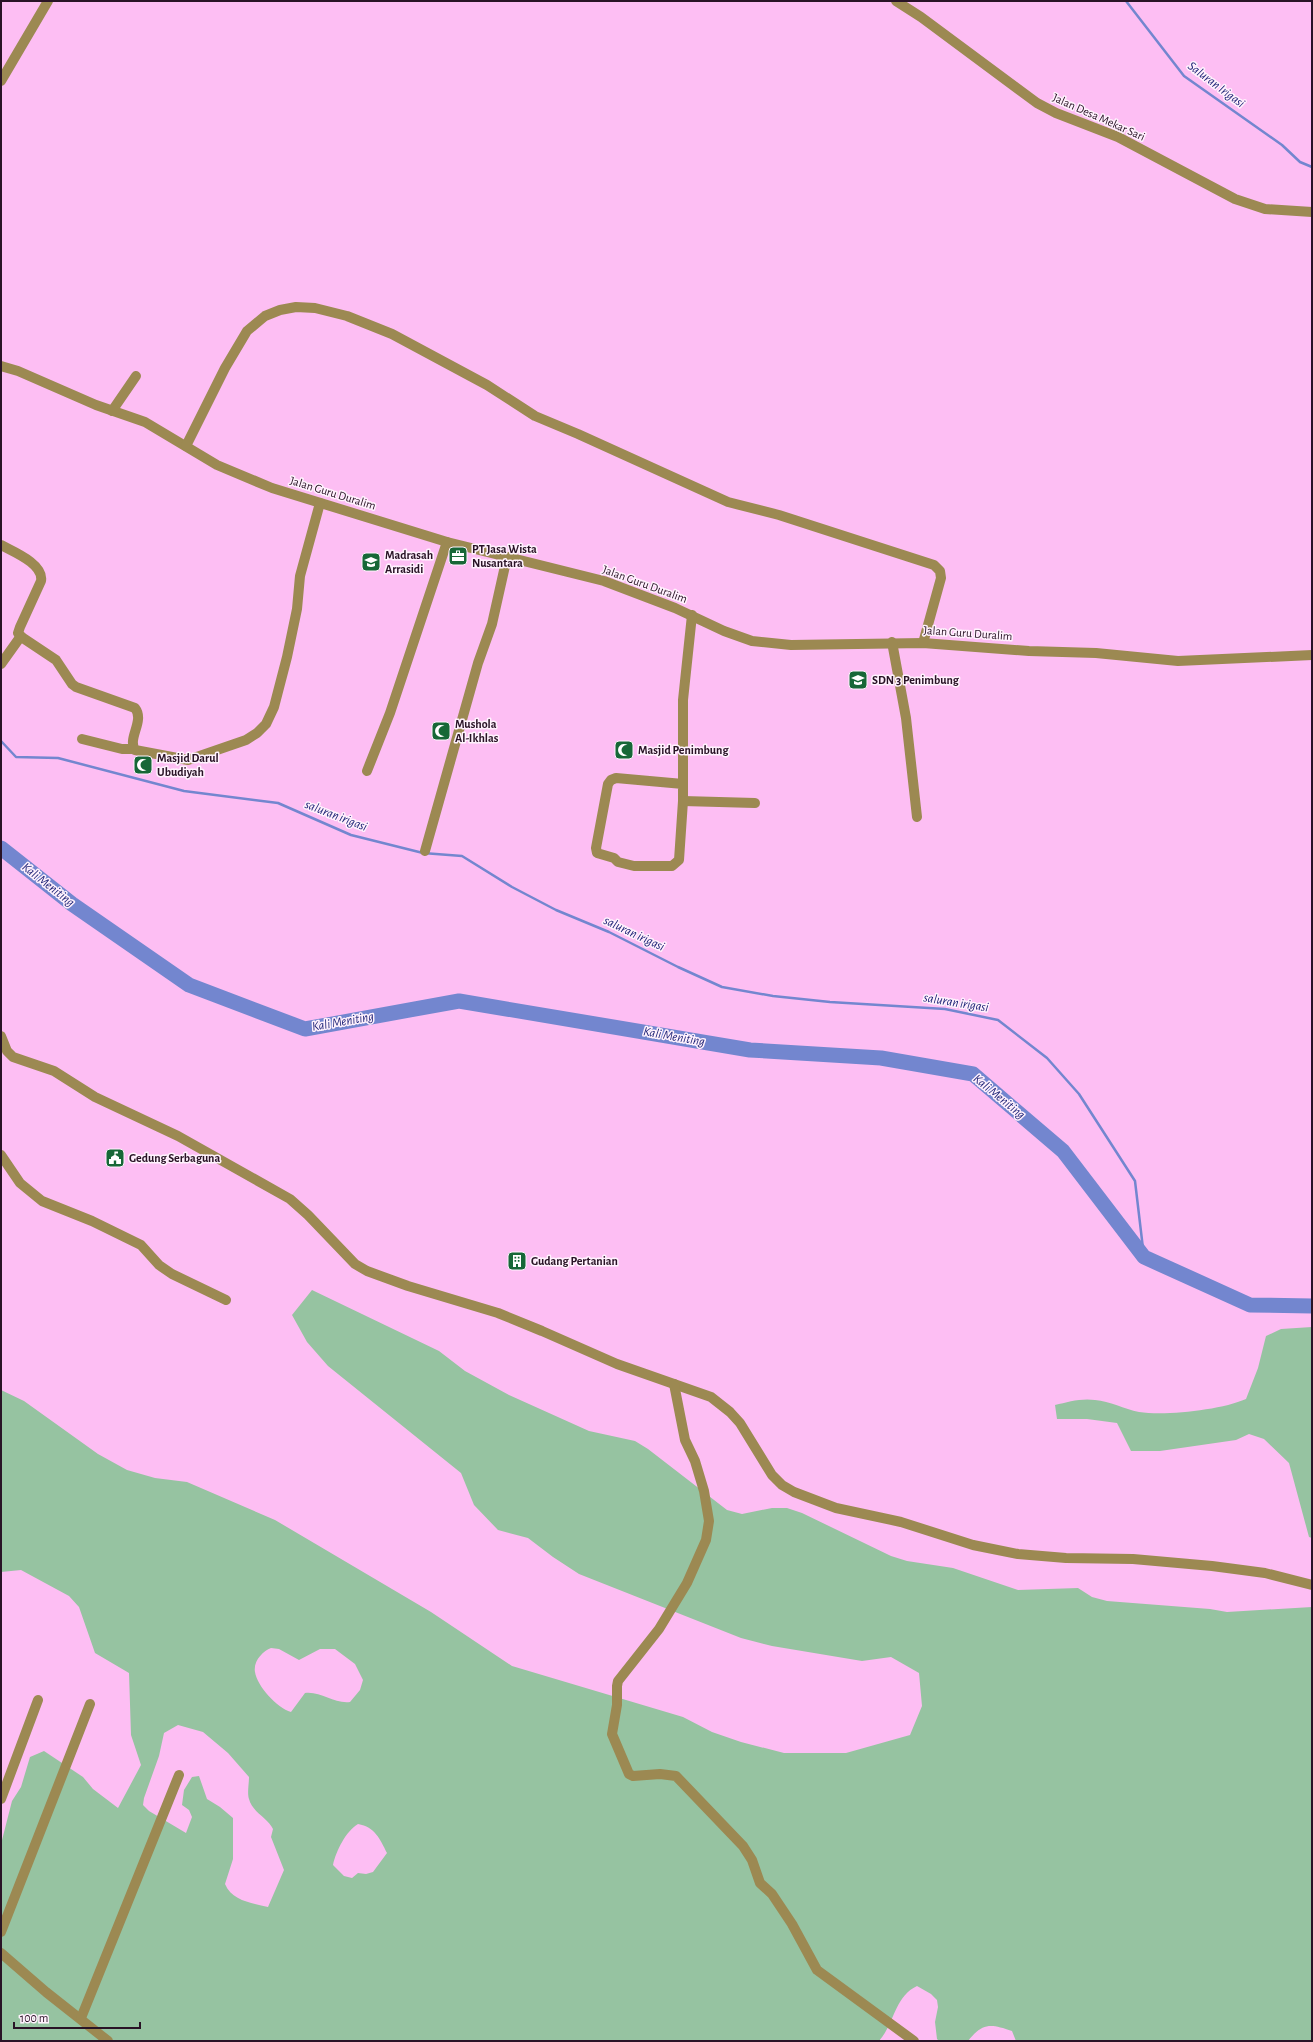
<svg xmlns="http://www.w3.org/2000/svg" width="1313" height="2042" font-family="'Alegreya Sans',sans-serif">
  <rect width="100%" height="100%" fill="#fdbef3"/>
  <g fill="#96c3a1" fill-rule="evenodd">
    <path d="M312,1290L439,1351L465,1371L509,1395L589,1431L635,1441L648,1449L727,1510L742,1514L772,1508H787L802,1513L891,1556L907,1561L953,1568L1018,1590L1078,1588L1092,1597L1107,1601L1210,1609L1227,1612L1312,1607V2041H1016L1012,2031C991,2024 983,2022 968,2041H939L937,2039L935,2022L938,2007L937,2000L931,1994L917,1986C894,1997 895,2023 879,2041H1V1844L12,1801L21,1787L30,1757L44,1751L83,1777L93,1789L118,1808L141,1765L131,1735L129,1673L95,1653L79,1607L69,1596L21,1570L1,1572V1390L24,1401L98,1454L127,1470L155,1478L187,1482L275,1520L431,1612L512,1666L683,1717L712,1732L741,1742L784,1753H846L910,1735L922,1706L919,1673L891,1657L862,1661L772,1646L741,1638L579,1574L553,1557L528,1538L498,1530L474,1505L461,1473L328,1366L307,1342L292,1315ZM271,1648L279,1649L299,1660L320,1649H335L355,1664L363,1680L360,1690L350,1702C334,1704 321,1691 305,1693L291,1712C277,1708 257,1686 255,1672C253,1661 263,1651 271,1648ZM178,1725L203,1732L228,1753L249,1777C249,1784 247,1793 249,1799C252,1812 268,1818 273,1829L271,1837L284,1870L268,1907C252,1903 232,1901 225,1884L233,1859V1818L220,1807L207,1799L199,1776L192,1777L184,1790L182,1805L189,1810L192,1817L186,1833L149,1811L143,1805L144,1798L159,1756L164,1733ZM358,1824C375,1827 380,1839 387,1853L373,1872L366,1874L358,1873L352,1878L344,1876L333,1865C336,1851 346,1831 358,1824Z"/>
    <path d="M1312,1327V1538L1309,1537L1289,1463L1264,1439L1249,1434L1236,1440L1160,1451H1131L1117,1423L1087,1419H1057L1055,1405C1068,1402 1081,1398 1095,1400C1110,1401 1124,1409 1139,1412C1166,1416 1221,1410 1246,1399L1258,1368L1266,1336L1281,1329Z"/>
  </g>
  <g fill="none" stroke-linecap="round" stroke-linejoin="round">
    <g stroke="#7386cf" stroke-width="2.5">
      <path d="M1126,1L1184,76L1282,145L1300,162L1312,167"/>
      <path d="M1,741L16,757L58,758L184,791L278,803L351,835L423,853L462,856L512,887L556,910L609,932L678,967L722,987L773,996L830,1002L945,1009L998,1020L1047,1058L1079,1094L1135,1181L1144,1257"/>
    </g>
    <path stroke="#7386cf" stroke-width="15" d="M1,848L72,904L189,985L305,1029L459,1001L750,1050L881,1058L973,1074L1063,1151L1144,1257L1250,1305L1312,1306"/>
    <g stroke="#9c8952" stroke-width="10">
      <path d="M896,1L921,17L1037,103L1056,113L1118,137L1235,199L1265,209L1312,212"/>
      <path d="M1,81L48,1"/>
      <path d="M1,366L18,371L96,405L145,422L217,465L272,488L447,542L604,581L675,608L724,631L752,641L791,645L923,643L1029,651L1096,653L1178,661L1312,655"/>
      <path d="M112,411L136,376"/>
      <path d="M186,446L225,368L247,331L265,316L280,310L296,307L315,308L347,316L392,334L487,385L535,416L578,434L728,502L779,515L934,565L940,571L941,578L923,643"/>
      <path d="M1,545C14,552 44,564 41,581L20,627L18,633L20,636L56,660L72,684L76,687L135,708C145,721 127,738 135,750L188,760L246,740L257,733L266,724L274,707L287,657L297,609L300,576L320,503"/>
      <path d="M892,642L906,718L917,817"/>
      <path d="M1,664L21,636"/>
      <path d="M82,739L122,749H134"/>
      <path d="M367,771L390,713L447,542"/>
      <path d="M683,784L616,778L611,780L608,784L596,848L597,853L614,858L618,862L634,866H672L679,860L683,801V700L692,615"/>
      <path d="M683,801L755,803"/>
      <path d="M425,851L478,663L492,624L507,557"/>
      <path d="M1,1036L7,1051L13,1057L54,1071L95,1097L178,1136L290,1199L308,1215L355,1264L367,1271L408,1286L498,1313L542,1331L617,1364L711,1397L730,1412L740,1423L772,1475L782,1485L794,1492L836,1508L901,1522L973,1545L1018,1554L1066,1558L1133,1559L1212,1566L1265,1573L1312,1585"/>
      <path d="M1,1155L20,1183L42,1201L92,1221L141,1245L159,1265L172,1274L226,1300"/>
      <path d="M674,1384L685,1440L695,1461L704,1491L709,1521L706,1540L687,1583L659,1629L618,1681L617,1686V1705L612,1734L629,1774L633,1776L660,1774L676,1776L743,1846L752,1860L760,1883L772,1894L792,1924L817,1970L914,2041"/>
      <path d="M1,1799L38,1700"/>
      <path d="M1,1932L90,1704"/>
      <path d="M1,1953L46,1992L108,2041"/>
      <path d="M81,2018L179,1775"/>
    </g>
  </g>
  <defs>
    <symbol id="office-square" viewBox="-11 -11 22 22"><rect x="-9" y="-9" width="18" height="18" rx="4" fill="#176737" stroke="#fff2fd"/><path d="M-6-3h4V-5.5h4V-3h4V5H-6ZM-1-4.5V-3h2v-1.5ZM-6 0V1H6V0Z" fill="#fff"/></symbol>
    <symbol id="school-square" viewBox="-11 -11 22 22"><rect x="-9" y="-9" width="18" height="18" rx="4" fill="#176737" stroke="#fff2fd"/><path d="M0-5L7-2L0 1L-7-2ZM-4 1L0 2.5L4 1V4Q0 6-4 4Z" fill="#fff"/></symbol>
    <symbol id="mosque-square" viewBox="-11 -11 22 22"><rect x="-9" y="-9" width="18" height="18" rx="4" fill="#176737" stroke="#fff2fd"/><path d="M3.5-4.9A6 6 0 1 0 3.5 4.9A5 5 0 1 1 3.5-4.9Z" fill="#fff"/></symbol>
    <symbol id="civic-square" viewBox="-11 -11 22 22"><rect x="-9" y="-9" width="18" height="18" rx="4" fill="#176737" stroke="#fff2fd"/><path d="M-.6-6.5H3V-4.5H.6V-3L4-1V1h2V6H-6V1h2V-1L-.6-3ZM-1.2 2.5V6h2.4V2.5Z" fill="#fff"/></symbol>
    <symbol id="building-square" viewBox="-11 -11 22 22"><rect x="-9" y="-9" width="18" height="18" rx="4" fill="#176737" stroke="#fff2fd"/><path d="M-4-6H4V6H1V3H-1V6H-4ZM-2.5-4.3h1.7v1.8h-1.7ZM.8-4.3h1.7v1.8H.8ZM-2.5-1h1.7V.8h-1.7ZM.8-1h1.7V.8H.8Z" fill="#fff"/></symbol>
  </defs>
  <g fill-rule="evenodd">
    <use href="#office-square" x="447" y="545" width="22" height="22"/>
    <use href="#school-square" x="360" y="551" width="22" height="22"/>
    <use href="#school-square" x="847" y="669" width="22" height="22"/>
    <use href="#mosque-square" x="430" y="720" width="22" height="22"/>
    <use href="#mosque-square" x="613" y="739" width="22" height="22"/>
    <use href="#mosque-square" x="132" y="754" width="22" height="22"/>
    <use href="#civic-square" x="104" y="1147" width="22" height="22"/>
    <use href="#building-square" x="506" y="1250" width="22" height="22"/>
  </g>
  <g text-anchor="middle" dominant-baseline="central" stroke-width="3" stroke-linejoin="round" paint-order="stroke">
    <g font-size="12" fill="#291326" stroke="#fff2fd">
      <text transform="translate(1099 117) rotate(24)">Jalan Desa Mekar Sari</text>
      <text transform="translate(333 493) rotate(17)">Jalan Guru Duralim</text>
      <text transform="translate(645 584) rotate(20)">Jalan Guru Duralim</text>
      <text transform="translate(968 633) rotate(4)">Jalan Guru Duralim</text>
    </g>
    <g font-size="12" font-weight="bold" fill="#291326" stroke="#fff2fd" text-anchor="start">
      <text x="472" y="549">PT Jasa Wista<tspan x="472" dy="14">Nusantara</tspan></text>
      <text x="385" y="555">Madrasah<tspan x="385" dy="14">Arrasidi</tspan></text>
      <text x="872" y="680">SDN 3 Penimbung</text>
      <text x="455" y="724">Mushola<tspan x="455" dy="14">Al-Ikhlas</tspan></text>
      <text x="638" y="750">Masjid Penimbung</text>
      <text x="157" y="758">Masjid Darul<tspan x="157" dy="14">Ubudiyah</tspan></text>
      <text x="129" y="1158">Gedung Serbaguna</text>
      <text x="531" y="1261">Gudang Pertanian</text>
    </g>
    <g font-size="13" font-style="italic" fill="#1a1f74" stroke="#fff2fd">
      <text transform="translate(1216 85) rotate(37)">Saluran Irigasi</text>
      <text transform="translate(336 816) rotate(21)">saluran irigasi</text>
      <text transform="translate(48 885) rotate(38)">Kali Meniting</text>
      <text transform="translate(634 934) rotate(25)">saluran irigasi</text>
      <text transform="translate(956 1003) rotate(9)">saluran irigasi</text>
      <text transform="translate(343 1022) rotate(-10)">Kali Meniting</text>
      <text transform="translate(674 1037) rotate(10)">Kali Meniting</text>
      <text transform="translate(999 1097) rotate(39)">Kali Meniting</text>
    </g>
  </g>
  <rect width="1313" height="2042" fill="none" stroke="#291326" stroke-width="4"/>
  <path d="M14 2022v6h126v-6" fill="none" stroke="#291326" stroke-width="2"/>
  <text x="20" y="2022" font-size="12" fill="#291326" stroke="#fff2fd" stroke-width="3" paint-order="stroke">100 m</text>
</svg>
